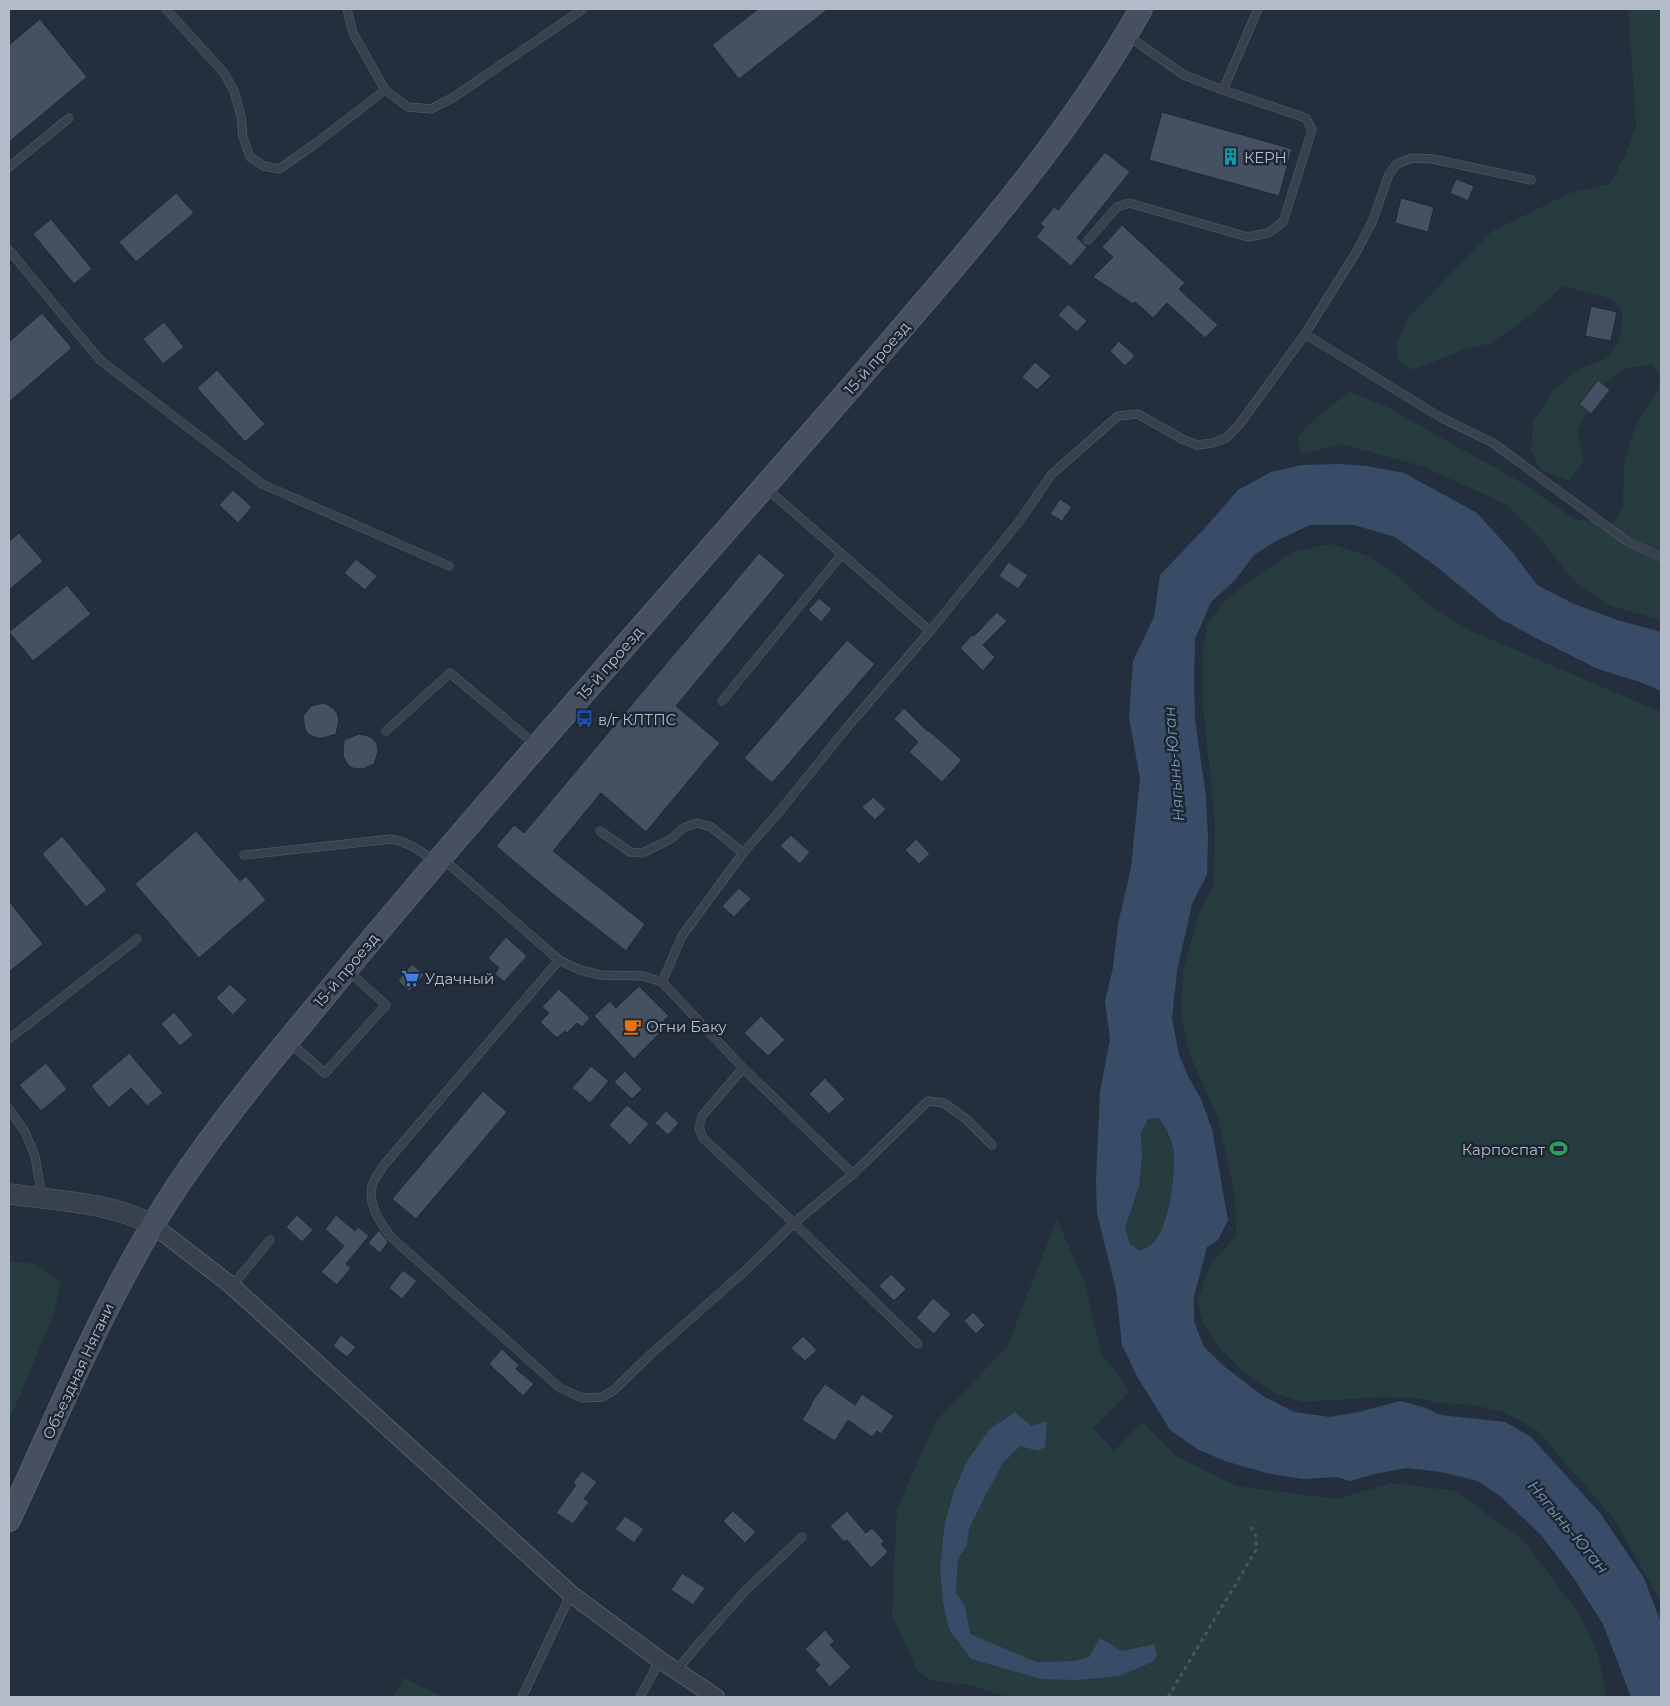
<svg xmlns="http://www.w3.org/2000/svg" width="1670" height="1706" font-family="Montserrat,sans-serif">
  <rect width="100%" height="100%" fill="#242f3e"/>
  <g fill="#263c3f" fill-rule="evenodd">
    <path d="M1628,9H1661V620L1611,606L1582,588L1564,569L1538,535L1507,505L1486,495L1424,467L1342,444L1300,454L1298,436L1323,412L1350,392L1385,406L1520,482L1576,520L1614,523L1623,507L1624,465L1635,427L1656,394L1661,378L1652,364L1624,369L1599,387L1578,430L1583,462L1569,480L1541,470L1531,451L1533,421L1553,391L1579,369L1607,358L1619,342L1623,314L1612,299L1563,286L1531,315L1491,343L1463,350L1413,370L1399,361L1396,347L1407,319L1491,232L1570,193L1610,184L1627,151L1636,125Z"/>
    <path d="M1331,544L1368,556L1401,579L1432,608L1473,632L1661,712V1602L1614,1519L1537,1430L1504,1412L1474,1405L1441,1403L1416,1398L1378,1397L1303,1402L1275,1393L1243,1371L1220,1348L1205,1326L1197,1302L1210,1265L1236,1236L1235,1196L1218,1118L1189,1053L1181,1011L1184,967L1199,914L1214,884L1215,821L1203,707V651L1208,623L1222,604L1239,589L1292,552Z"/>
    <path d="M1148,1118H1160C1165,1128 1170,1139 1173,1150C1178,1171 1167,1232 1150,1246C1147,1248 1143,1249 1140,1251L1130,1244L1125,1228L1139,1186L1142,1158L1141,1133Z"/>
    <path d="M1057,1219L1085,1284L1101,1353L1130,1391L1093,1428L1114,1451L1142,1422L1176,1456L1236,1486L1336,1499L1392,1483L1455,1491L1523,1540L1579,1614L1598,1654L1606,1697H1009L968,1685L931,1680L917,1670L892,1615L897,1509L936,1421L1007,1347ZM1046,1422L1045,1447L1038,1451L1020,1446L1003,1463L983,1500L969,1529L967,1545L958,1559L956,1592L965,1606L970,1634L1037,1662L1074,1661L1089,1657L1100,1638L1122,1651L1154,1644L1041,1679L972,1659L943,1602L940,1567L945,1523L1031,1426Z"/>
    <path d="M9,1261L36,1264L61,1282L54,1314L9,1421Z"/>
    <path d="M403,1678L443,1697H394Z"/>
  </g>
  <g fill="#394c67" fill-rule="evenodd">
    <path d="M1340,464L1367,466L1404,473L1477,513L1513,553L1537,585L1574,604L1617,620L1661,632V691L1640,682L1598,669L1540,640L1499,618L1437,567L1395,537L1354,525H1310L1276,541L1254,555L1235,580L1211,602L1195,639L1194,679L1195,720L1206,797L1208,838L1207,875L1192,904L1177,971L1172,1018L1179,1055L1189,1078L1201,1099L1212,1129L1228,1220L1218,1240L1207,1247L1194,1296V1321L1204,1347L1225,1367L1263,1396L1294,1412L1330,1417L1358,1412L1401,1401L1426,1408L1440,1415L1505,1422L1531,1437L1600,1513L1644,1578L1661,1623V1697H1631L1603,1624L1573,1577L1541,1535L1500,1496L1478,1481L1442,1472L1406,1468L1374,1474L1350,1481L1336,1477L1304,1479L1270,1474L1225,1461L1199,1450L1170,1430L1138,1378L1122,1345L1116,1290L1097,1213L1096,1181L1100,1092L1110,1039L1105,1001L1113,968L1118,924L1131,868L1140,778L1129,718L1133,661L1154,617L1160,575L1204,529L1238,490L1271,472L1302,465ZM1159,1118C1166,1128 1173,1142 1174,1154C1175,1176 1169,1231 1150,1246C1147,1248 1143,1249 1140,1251L1130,1244L1125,1228L1139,1186L1142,1158L1141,1133L1148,1119Z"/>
    <path d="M1015,1412L1031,1426L1047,1421L1045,1447L1038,1451L1020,1446L1003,1463L983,1500L969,1529L967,1545L958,1559L956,1592L965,1606L970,1634L1037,1662L1074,1661L1089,1657L1100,1638L1122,1651L1154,1644L1157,1655L1152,1662L1119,1676L1078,1680L1041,1679L971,1659L949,1629L943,1602L940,1567L945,1523L954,1491L967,1461L990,1429Z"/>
  </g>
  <g fill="#455162" stroke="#1f2835">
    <path d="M758,9H828L739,79L712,45Z"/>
    <path d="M40,19L87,77L9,142V45Z"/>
    <path d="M1162,112L1292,149L1279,196L1149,160Z"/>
    <path d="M1105,152L1130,172L1077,238L1087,247L1071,266L1036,237L1044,227L1040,224L1054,207L1058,210Z"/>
    <path d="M1456,179L1474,186L1468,201L1450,193Z"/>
    <path d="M176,193L194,213L136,262L119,242Z"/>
    <path d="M1401,198L1434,207L1428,232L1395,223Z"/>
    <path d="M51,219L92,269L74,284L33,234Z"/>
    <path d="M1122,225L1185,283L1179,289L1218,325L1205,338L1167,303L1153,318L1135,302L1133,304L1093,277L1113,257L1102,247Z"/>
    <path d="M1068,304L1087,321L1077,332L1058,315Z"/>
    <path d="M1591,306L1617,312L1611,341L1585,336Z"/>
    <path d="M42,313L72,348L9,402V342Z"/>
    <path d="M164,322L184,347L163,364L143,339Z"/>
    <path d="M1119,341L1135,356L1125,366L1110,351Z"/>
    <path d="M1035,362L1051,376L1037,390L1022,377Z"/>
    <path d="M217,370L265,424L245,442L197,388Z"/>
    <path d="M1598,380L1610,390L1591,414L1579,404Z"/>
    <path d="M233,490L252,507L238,523L219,505Z"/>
    <path d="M1060,499L1072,507L1062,521L1050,514Z"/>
    <path d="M19,533L43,561L9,590V541Z"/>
    <path d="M759,553L785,575L676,706L720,743L646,832L601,793L553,851L645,924L626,951L554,895L496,846L514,825L524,833Z"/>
    <path d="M356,559L377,576L365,590L344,573Z"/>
    <path d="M1008,562L1028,575L1018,589L999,576Z"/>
    <path d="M67,585L91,614L33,661L9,632Z"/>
    <path d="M819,598L832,609L821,622L808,610Z"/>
    <path d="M997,612L1007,621L983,645L995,657L983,671L960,648L972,635L974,636Z"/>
    <path d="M847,640L875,664L772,783L744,758Z"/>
    <path d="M324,703L333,708L337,713L339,720L336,734L323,738H317L308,734L305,729L303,716L311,706Z"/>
    <path d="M904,708L927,731L928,730L962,760L942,782L909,752L918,742L894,719Z"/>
    <path d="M359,734L368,736L373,739L377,744L378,752L374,764L363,769L352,768L348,765L343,756L344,740Z"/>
    <path d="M873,797L886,809L875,820L862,807Z"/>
    <path d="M196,831L240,881L246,876L266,900L199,958L135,884Z"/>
    <path d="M791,835L810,852L800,864L780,846Z"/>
    <path d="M62,836L107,890L86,907L42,854Z"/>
    <path d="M916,839L930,854L919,864L905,850Z"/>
    <path d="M739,888L751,899L734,917L722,906Z"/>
    <path d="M9,901L43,944L9,972Z"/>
    <path d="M506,937L527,956L504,982L495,974L499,968L488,958Z"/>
    <path d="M412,964L424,975L409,991L398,981Z"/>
    <path d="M230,984L247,1000L233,1015L216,998Z"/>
    <path d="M639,986L669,1016L664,1020L669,1024L634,1059L594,1016L610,1001L616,1008Z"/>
    <path d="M559,989L590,1018L582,1027L577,1023L567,1033L565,1031L557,1038L540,1022L549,1013L542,1007Z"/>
    <path d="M174,1012L193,1035L180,1046L161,1024Z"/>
    <path d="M761,1016L785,1040L768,1056L744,1033Z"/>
    <path d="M129,1053L163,1093L147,1106L131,1088L109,1108L91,1086Z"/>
    <path d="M46,1063L67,1089L41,1111L19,1085Z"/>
    <path d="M591,1066L609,1081L590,1103L572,1088Z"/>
    <path d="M625,1071L642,1089L632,1099L614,1082Z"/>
    <path d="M825,1078L845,1099L829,1114L809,1094Z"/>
    <path d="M483,1091L507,1112L416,1219L392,1199Z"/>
    <path d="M627,1105L649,1124L630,1145L609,1125Z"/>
    <path d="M666,1111L679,1123L668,1135L655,1123Z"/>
    <path d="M297,1215L313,1230L302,1242L286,1227Z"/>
    <path d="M336,1215L355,1231L358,1227L369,1236L346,1264L351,1268L337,1285L321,1272L344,1246L325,1229Z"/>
    <path d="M379,1230L388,1242L380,1253L368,1243Z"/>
    <path d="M403,1270L417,1281L402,1299L389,1288Z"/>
    <path d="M891,1274L906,1289L894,1301L879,1286Z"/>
    <path d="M933,1298L951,1314L934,1334L916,1318Z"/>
    <path d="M973,1312L985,1325L976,1334L964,1321Z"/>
    <path d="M341,1335L356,1347L347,1357L333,1346Z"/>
    <path d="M803,1336L817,1350L805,1361L791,1348Z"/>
    <path d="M502,1349L519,1365L516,1369L534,1384L523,1396L489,1364Z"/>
    <path d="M825,1384L855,1405L862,1394L894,1416L881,1434L877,1431L872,1437L848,1420L835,1441L802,1420L812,1404L811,1403Z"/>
    <path d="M582,1471L597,1482L584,1499L589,1502L573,1524L556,1513L576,1485L573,1483Z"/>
    <path d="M733,1511L756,1532L745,1543L723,1521Z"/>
    <path d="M847,1511L866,1533L872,1528L884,1541L881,1544L888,1552L871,1568L847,1540L844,1542L830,1526Z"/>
    <path d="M625,1516L644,1529L634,1543L615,1529Z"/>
    <path d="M682,1573L705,1588L693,1605L671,1590Z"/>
    <path d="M825,1630L835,1641L830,1645L851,1667L830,1687L815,1670L820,1665L805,1649Z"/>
  </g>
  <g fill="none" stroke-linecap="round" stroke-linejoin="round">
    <defs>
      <g id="service">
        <path d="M166,9L224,73L234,91L241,116L243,137L250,157L264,166L279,169L315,144L385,90"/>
        <path d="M347,9L353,33L385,90L408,107L431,109L454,97L583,9"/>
        <path d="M1223,90L1258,9"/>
        <path d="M9,167L69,118"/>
        <path d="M1088,240L1117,207L1129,203L1248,237L1268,233L1283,222L1312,130L1306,118L1223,90L1184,75L1128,36"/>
        <path d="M9,250L100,360L262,484L449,566"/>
        <path d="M1305,334L1440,417L1493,443L1628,542L1661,557"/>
        <path d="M930,631L1018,523L1052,474L1118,416L1138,414L1182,439L1197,445L1213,443L1226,438L1239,425L1305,334L1357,251L1373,220L1389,174L1397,164L1412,158L1433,159L1531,180"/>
        <path d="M722,701L842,554"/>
        <path d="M386,731L450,673L536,745"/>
        <path d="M600,831L630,852L642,853L671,839L683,828L697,823L711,827L743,853"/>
        <path d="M244,855L391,839C409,842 421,851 435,862"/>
        <path d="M443,859L559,960L384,1165C380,1171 374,1179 372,1186C368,1206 380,1222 391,1237L560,1388L582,1398L602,1397L614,1390L651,1354L746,1270L794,1223L853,1174L743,1068L662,982L682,936L743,853L779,812L845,730L930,631L766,488"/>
        <path d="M559,960L580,970L601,975L643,976L662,982"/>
        <path d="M9,1039L137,939"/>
        <path d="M289,1042L325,1073L386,1005L347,970"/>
        <path d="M743,1068L702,1116L699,1128L703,1138L794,1223L918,1344"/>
        <path d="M9,1109L25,1132L35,1156L42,1197"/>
        <path d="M853,1174L928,1101L944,1103L966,1119L992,1145"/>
        <path d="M232,1286L270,1240"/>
        <path d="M676,1671L701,1641L746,1590L802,1537"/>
        <path d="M522,1697L571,1594"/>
        <path d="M640,1697L660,1660"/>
      </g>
      <path id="minor" d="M153,1225L232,1286L571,1594L660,1660L716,1697"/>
      <path id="tertiary" d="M9,1194C54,1200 114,1203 153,1225"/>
      <path id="secondary" d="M9,1520C61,1408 108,1291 176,1188C229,1109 292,1036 352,963C484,804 622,650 758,494C812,432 867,370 920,307C1001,213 1080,117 1141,9"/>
    </defs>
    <use href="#service" stroke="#565f6c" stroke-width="9"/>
    <use href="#minor" stroke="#565f6c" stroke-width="18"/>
    <use href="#tertiary" stroke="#565f6c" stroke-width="21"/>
    <use href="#secondary" stroke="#565f6c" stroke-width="24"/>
    <path stroke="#44595c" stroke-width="3" stroke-dasharray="4 4" stroke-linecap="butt" d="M1168,1697L1256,1550V1536L1249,1524"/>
    <use href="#service" stroke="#38414e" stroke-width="8"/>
    <use href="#minor" stroke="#38414e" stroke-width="16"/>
    <use href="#tertiary" stroke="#38414e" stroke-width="20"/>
    <use href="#secondary" stroke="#465061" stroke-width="22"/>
  </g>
  <defs>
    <symbol id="building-bare" viewBox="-9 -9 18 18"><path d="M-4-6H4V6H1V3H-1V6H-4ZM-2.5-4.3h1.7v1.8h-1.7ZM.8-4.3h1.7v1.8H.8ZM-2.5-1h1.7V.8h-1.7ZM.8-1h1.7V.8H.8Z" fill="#0f9aa8" stroke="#1d2633" stroke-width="2.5" paint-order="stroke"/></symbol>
    <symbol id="bus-bare" viewBox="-9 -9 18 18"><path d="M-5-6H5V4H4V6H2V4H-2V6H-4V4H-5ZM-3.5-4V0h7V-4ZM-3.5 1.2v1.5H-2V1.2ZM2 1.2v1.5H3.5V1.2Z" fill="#1a4fb4" stroke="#1d2633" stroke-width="2.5" paint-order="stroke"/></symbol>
    <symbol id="supermarket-bare" viewBox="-9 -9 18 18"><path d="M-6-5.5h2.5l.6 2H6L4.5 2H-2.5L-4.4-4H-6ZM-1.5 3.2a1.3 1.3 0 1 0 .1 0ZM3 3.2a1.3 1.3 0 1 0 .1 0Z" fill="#3f7fe0" stroke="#1d2633" stroke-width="2.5" paint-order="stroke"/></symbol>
    <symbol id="cafe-bare" viewBox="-9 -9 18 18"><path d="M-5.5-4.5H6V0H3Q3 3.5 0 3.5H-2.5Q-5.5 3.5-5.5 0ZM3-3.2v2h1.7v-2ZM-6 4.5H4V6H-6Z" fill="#e8710a" stroke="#1d2633" stroke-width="2.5" paint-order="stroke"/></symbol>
    <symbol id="stadium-bare" viewBox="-9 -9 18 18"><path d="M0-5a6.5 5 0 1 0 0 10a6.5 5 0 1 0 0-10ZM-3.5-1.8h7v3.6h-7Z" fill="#2e9e5b" stroke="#1d2633" stroke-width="2.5" paint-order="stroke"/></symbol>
  </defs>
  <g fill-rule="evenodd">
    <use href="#building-bare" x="1218" y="144" width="25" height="25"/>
    <use href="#bus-bare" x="572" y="706" width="25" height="25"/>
    <use href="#supermarket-bare" x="398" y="966" width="25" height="25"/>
    <use href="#cafe-bare" x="620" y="1014" width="25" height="25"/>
    <use href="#stadium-bare" x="1546" y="1136" width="25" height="25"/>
  </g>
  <g text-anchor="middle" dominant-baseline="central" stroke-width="5" stroke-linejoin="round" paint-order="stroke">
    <g font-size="15" fill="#b4bcc9" stroke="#1d2633" text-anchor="start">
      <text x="1244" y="157">КЕРН</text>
      <text x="598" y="719">в/г КЛТПС</text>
      <text x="425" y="978">Удачный</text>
      <text x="646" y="1026">Огни Баку</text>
      <text x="1545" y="1149" text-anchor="end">Карпоспат</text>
    </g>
    <g font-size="15" fill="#b4bcc9" stroke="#1d2633">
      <text transform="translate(877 358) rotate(-49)">15-й проезд</text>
      <text transform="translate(610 663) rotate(-49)">15-й проезд</text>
      <text transform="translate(346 970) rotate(-50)">15-й проезд</text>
      <text transform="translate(78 1371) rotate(-65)">Объездная Нягани</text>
    </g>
    <g font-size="16" font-style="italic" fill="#7c92b1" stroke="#1d2633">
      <text transform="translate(1174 764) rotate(-95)">Нягынь-Юган</text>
      <text transform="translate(1568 1527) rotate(50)">Нягынь-Юган</text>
    </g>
  </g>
  <rect width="1670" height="1706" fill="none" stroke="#b4bcc9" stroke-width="20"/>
</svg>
